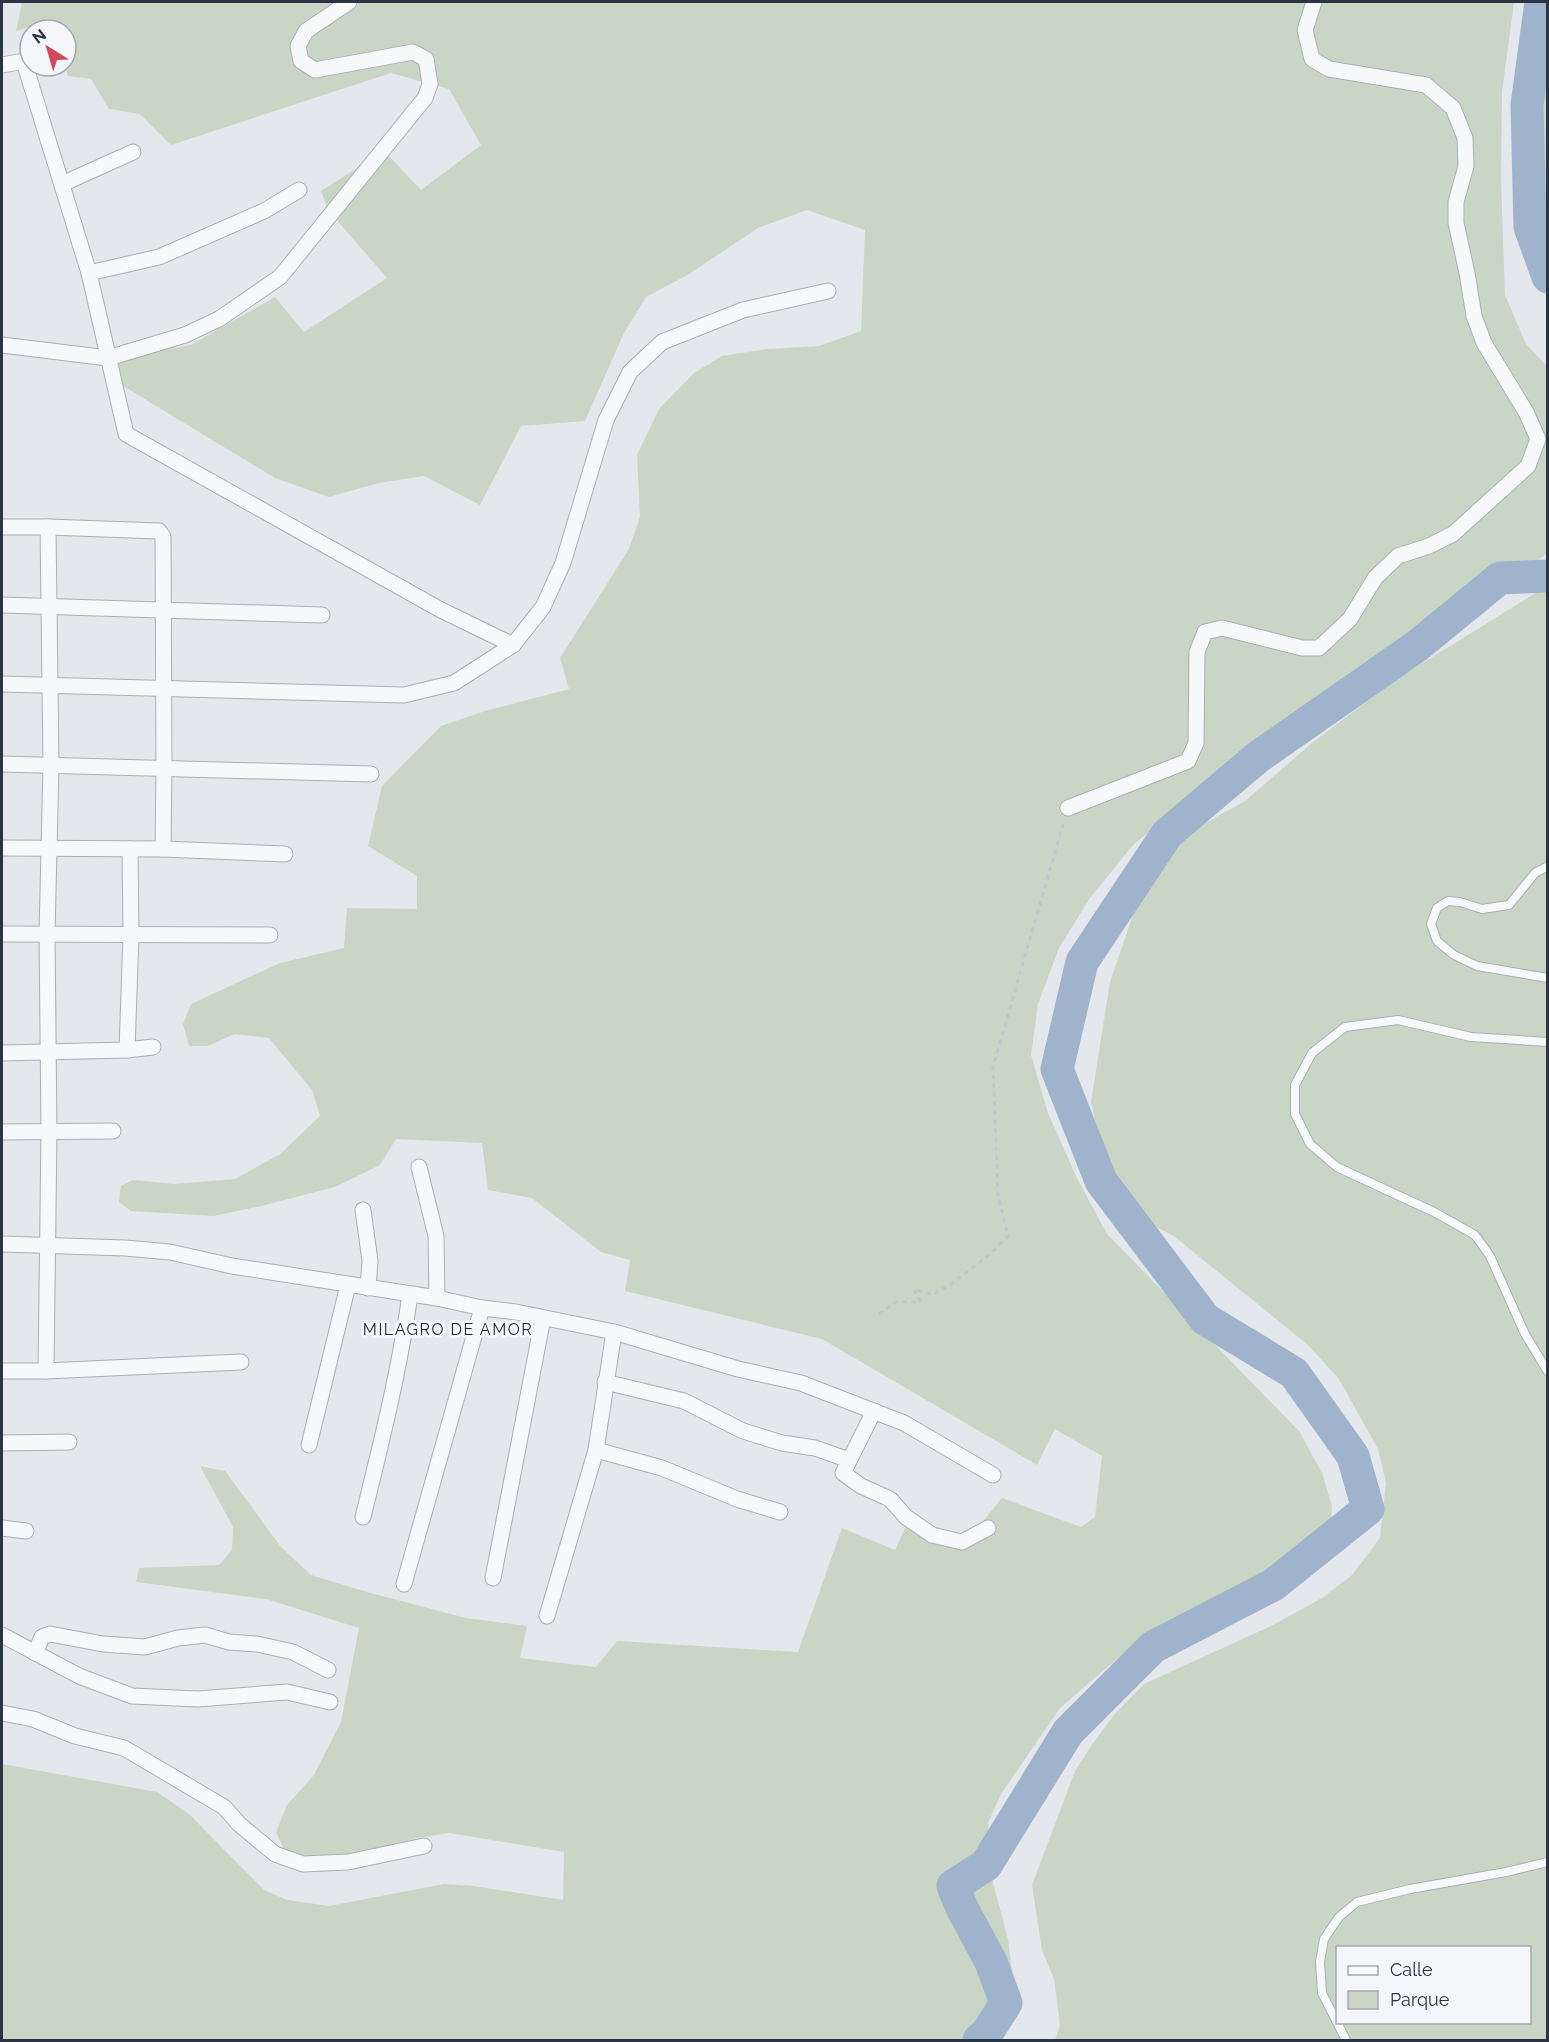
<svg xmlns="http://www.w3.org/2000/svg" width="1549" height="2042" font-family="Raleway,sans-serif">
  <rect width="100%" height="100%" fill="#e4e7ec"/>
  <g fill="#c9d6c5" fill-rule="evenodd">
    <path d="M22,2H1514L1502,92L1501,179L1505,295L1526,344L1547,366V554L1355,677L1250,760L1171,814L1133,845L1090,898L1059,948L1038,1004L1031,1055L1048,1113L1077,1178L1107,1234L1299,1431L1322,1473L1332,1506L1330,1536L1285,1567L1201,1617L1154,1643L1118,1658L1060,1708L1001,1794L988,1823L991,1875L1008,1939L1014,1989L985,2040H2V1764L157,1792L189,1814L264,1890L287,1900L329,1906L444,1884L474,1886L563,1900L564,1852L449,1833L417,1838L368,1853L309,1857L284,1850L276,1832L287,1805L314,1775L341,1722L359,1628L266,1599L136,1582L139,1568L219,1565L232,1550L233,1527L200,1466L225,1471L281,1547L311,1575L367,1592L466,1618L527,1626L520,1658L596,1667L617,1641L798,1652L842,1528L895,1550L908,1522L963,1546L1002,1498L1081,1527L1095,1517L1102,1456L1055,1429L1037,1465L822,1339L625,1291L630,1260L601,1252L532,1198L488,1190L482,1143L396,1139L380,1165L335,1187L261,1206L214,1216L131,1211L119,1202L121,1186L133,1180L174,1184L235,1179L280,1154L320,1116L312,1090L269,1038L234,1034L208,1046H189L183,1024L191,1004L280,963L344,948L347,908L417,909V876L368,846L382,786L441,726L485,711L569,689L560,658L629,549L640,517L637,455L659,409L694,373L722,356L768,349L819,346L861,331L865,230L807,210L758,228L689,274L646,297L624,333L585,421L521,426L480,505L424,476L379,483L329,497L275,478L115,381V358L191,345L275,297L304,332L387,278L328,210L321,191L384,151L421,190L481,145L449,89L391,73L171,145L140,114L109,109L91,79L68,76L65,66L66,30H55L52,20L16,31Z"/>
    <path d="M1547,33V289L1539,216L1542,140L1536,57Z"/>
    <path d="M1547,586V2040H1055L1060,2025L1054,1979L1042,1950L1032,1885L1075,1771L1091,1746L1114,1715L1144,1684L1273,1625L1322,1598L1352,1575L1380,1538L1386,1483L1378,1449L1339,1379L1308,1345L1175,1237L1138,1217L1111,1193L1091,1102L1110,982L1138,900L1154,867L1200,826L1245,801L1312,743L1395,680ZM1338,1948H1530V2022H1338Z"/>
  </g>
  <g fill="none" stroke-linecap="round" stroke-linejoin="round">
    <g stroke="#9fb4cc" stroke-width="33">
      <path d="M1541,2L1527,105L1530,227L1548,277"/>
      <path d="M979,2040L987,2033L1006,2003L991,1962L962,1908L953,1886L986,1865L1068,1732L1153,1647L1273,1585L1368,1509L1353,1456L1294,1373L1205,1319L1101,1181L1057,1069L1082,962L1167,834L1258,757L1417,646L1500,578L1548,576"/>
    </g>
    <defs>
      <g id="service">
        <path d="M1548,866L1535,873L1509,905L1482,909L1460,902L1448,901L1437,908L1431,924L1437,941L1454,955L1477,966L1548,978"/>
        <path d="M1548,1042L1471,1037L1398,1020L1345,1027L1312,1053L1295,1085V1114L1310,1144L1337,1167L1436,1213L1475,1235L1490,1256L1525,1334L1548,1372"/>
        <path d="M1346,2040L1322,1993L1320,1962L1324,1939L1339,1917L1357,1902L1410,1889L1506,1872L1548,1862"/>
      </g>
      <g id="minor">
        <path d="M2,65L19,62L25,65L89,273L126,434L441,610L513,645"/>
        <path d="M62,184L133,152"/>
        <path d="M89,273L159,257L264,211L299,190"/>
        <path d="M2,345L108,358L185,335L219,319L280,277L425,98L430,84L426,59L413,52L315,70L301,61L298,46L306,31L349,2"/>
        <path d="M2,527H48L159,531L163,537L164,768L163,849"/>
        <path d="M2,605L322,615"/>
        <path d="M2,684L404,695L454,683L513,645L543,607L563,563L606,420L630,372L662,342L743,310L828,291"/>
        <path d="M2,764L371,774"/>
        <path d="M1068,808L1188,761L1196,743L1197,652L1205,632L1222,628L1302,648H1319L1350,619L1375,578L1398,556L1429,546L1453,534L1528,466L1538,439L1526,412L1484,343L1474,316L1467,273L1456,223V202L1466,166L1465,138L1453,108L1426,85L1329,69L1312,59L1305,30L1314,2"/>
        <path d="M2,848L163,849L285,854"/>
        <path d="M2,934L270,935"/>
        <path d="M127,1050L131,935L130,849"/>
        <path d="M2,1053L127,1050L153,1047"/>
        <path d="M2,1132L113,1131"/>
        <path d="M419,1167L436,1236L437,1298"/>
        <path d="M363,1210L370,1261L368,1288"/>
        <path d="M2,1244L125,1248L170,1252L232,1266L437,1298L482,1308L516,1312L614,1332L738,1369L801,1383L904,1423L993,1475"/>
        <path d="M2,1371H46L241,1362"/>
        <path d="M46,1371L49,1131L47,934L51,765L48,527"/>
        <path d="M605,1382L684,1401L743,1431L782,1443L815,1448L849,1460"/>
        <path d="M874,1411L843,1473L861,1486L890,1499L906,1517L932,1535L962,1542L988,1528"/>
        <path d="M2,1443L69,1442"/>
        <path d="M309,1445L348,1285"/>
        <path d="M596,1450L662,1468L737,1499L780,1512"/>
        <path d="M363,1517C381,1444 400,1368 410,1294"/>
        <path d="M2,1528L26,1531"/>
        <path d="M493,1578L543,1318"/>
        <path d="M404,1584L482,1308"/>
        <path d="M547,1616L596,1450L614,1332"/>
        <path d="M2,1635L79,1676L132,1696L198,1699L287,1692L330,1702"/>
        <path d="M35,1653L42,1637L50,1634L103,1644L145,1647L178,1638L205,1635L229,1642L257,1644L293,1652L328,1670"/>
        <path d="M2,1713L33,1719L75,1736L124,1748L224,1807L239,1824L275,1854L303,1864L348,1862L424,1846"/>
      </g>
    </defs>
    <use href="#service" stroke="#a9aeb7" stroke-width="10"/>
    <use href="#minor" stroke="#a9aeb7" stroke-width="17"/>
    <path stroke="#c2c5cb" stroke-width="3" stroke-dasharray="4.5 4.5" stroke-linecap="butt" d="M879,1314L896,1302H920L914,1289L933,1295C959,1279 987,1259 1008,1236L998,1195L993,1067L1063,824"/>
    <use href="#service" stroke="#f7f8fa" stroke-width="8"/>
    <use href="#minor" stroke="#f7f8fa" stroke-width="15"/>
  </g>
  <g text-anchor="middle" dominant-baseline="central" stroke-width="6" stroke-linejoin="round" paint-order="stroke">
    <g font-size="16" letter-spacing="1.5" fill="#1d2536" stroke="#f4f6f9">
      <text x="448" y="1329">MILAGRO DE AMOR</text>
    </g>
  </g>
  <rect width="1549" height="2042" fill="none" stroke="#2b3445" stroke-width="6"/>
  <rect x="1336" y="1946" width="195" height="78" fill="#f4f6f9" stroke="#a4a8b1" stroke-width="1.5"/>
  <rect x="1348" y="1966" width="30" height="9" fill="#f7f8fa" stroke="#a4a8b1" stroke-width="1.5"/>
  <text x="1390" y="1976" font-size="18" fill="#2b3445">Calle</text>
  <rect x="1348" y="1991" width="30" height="18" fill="#c9d6c5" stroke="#a4a8b1" stroke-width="1.5"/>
  <text x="1390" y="2006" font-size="18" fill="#2b3445">Parque</text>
  <g transform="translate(48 48) rotate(323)"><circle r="28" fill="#f4f6f9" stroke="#a4a8b1" stroke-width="1.5"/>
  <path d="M0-4.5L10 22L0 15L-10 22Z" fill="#d1495b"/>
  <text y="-9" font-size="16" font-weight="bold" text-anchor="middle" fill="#2b3445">N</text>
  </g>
</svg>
